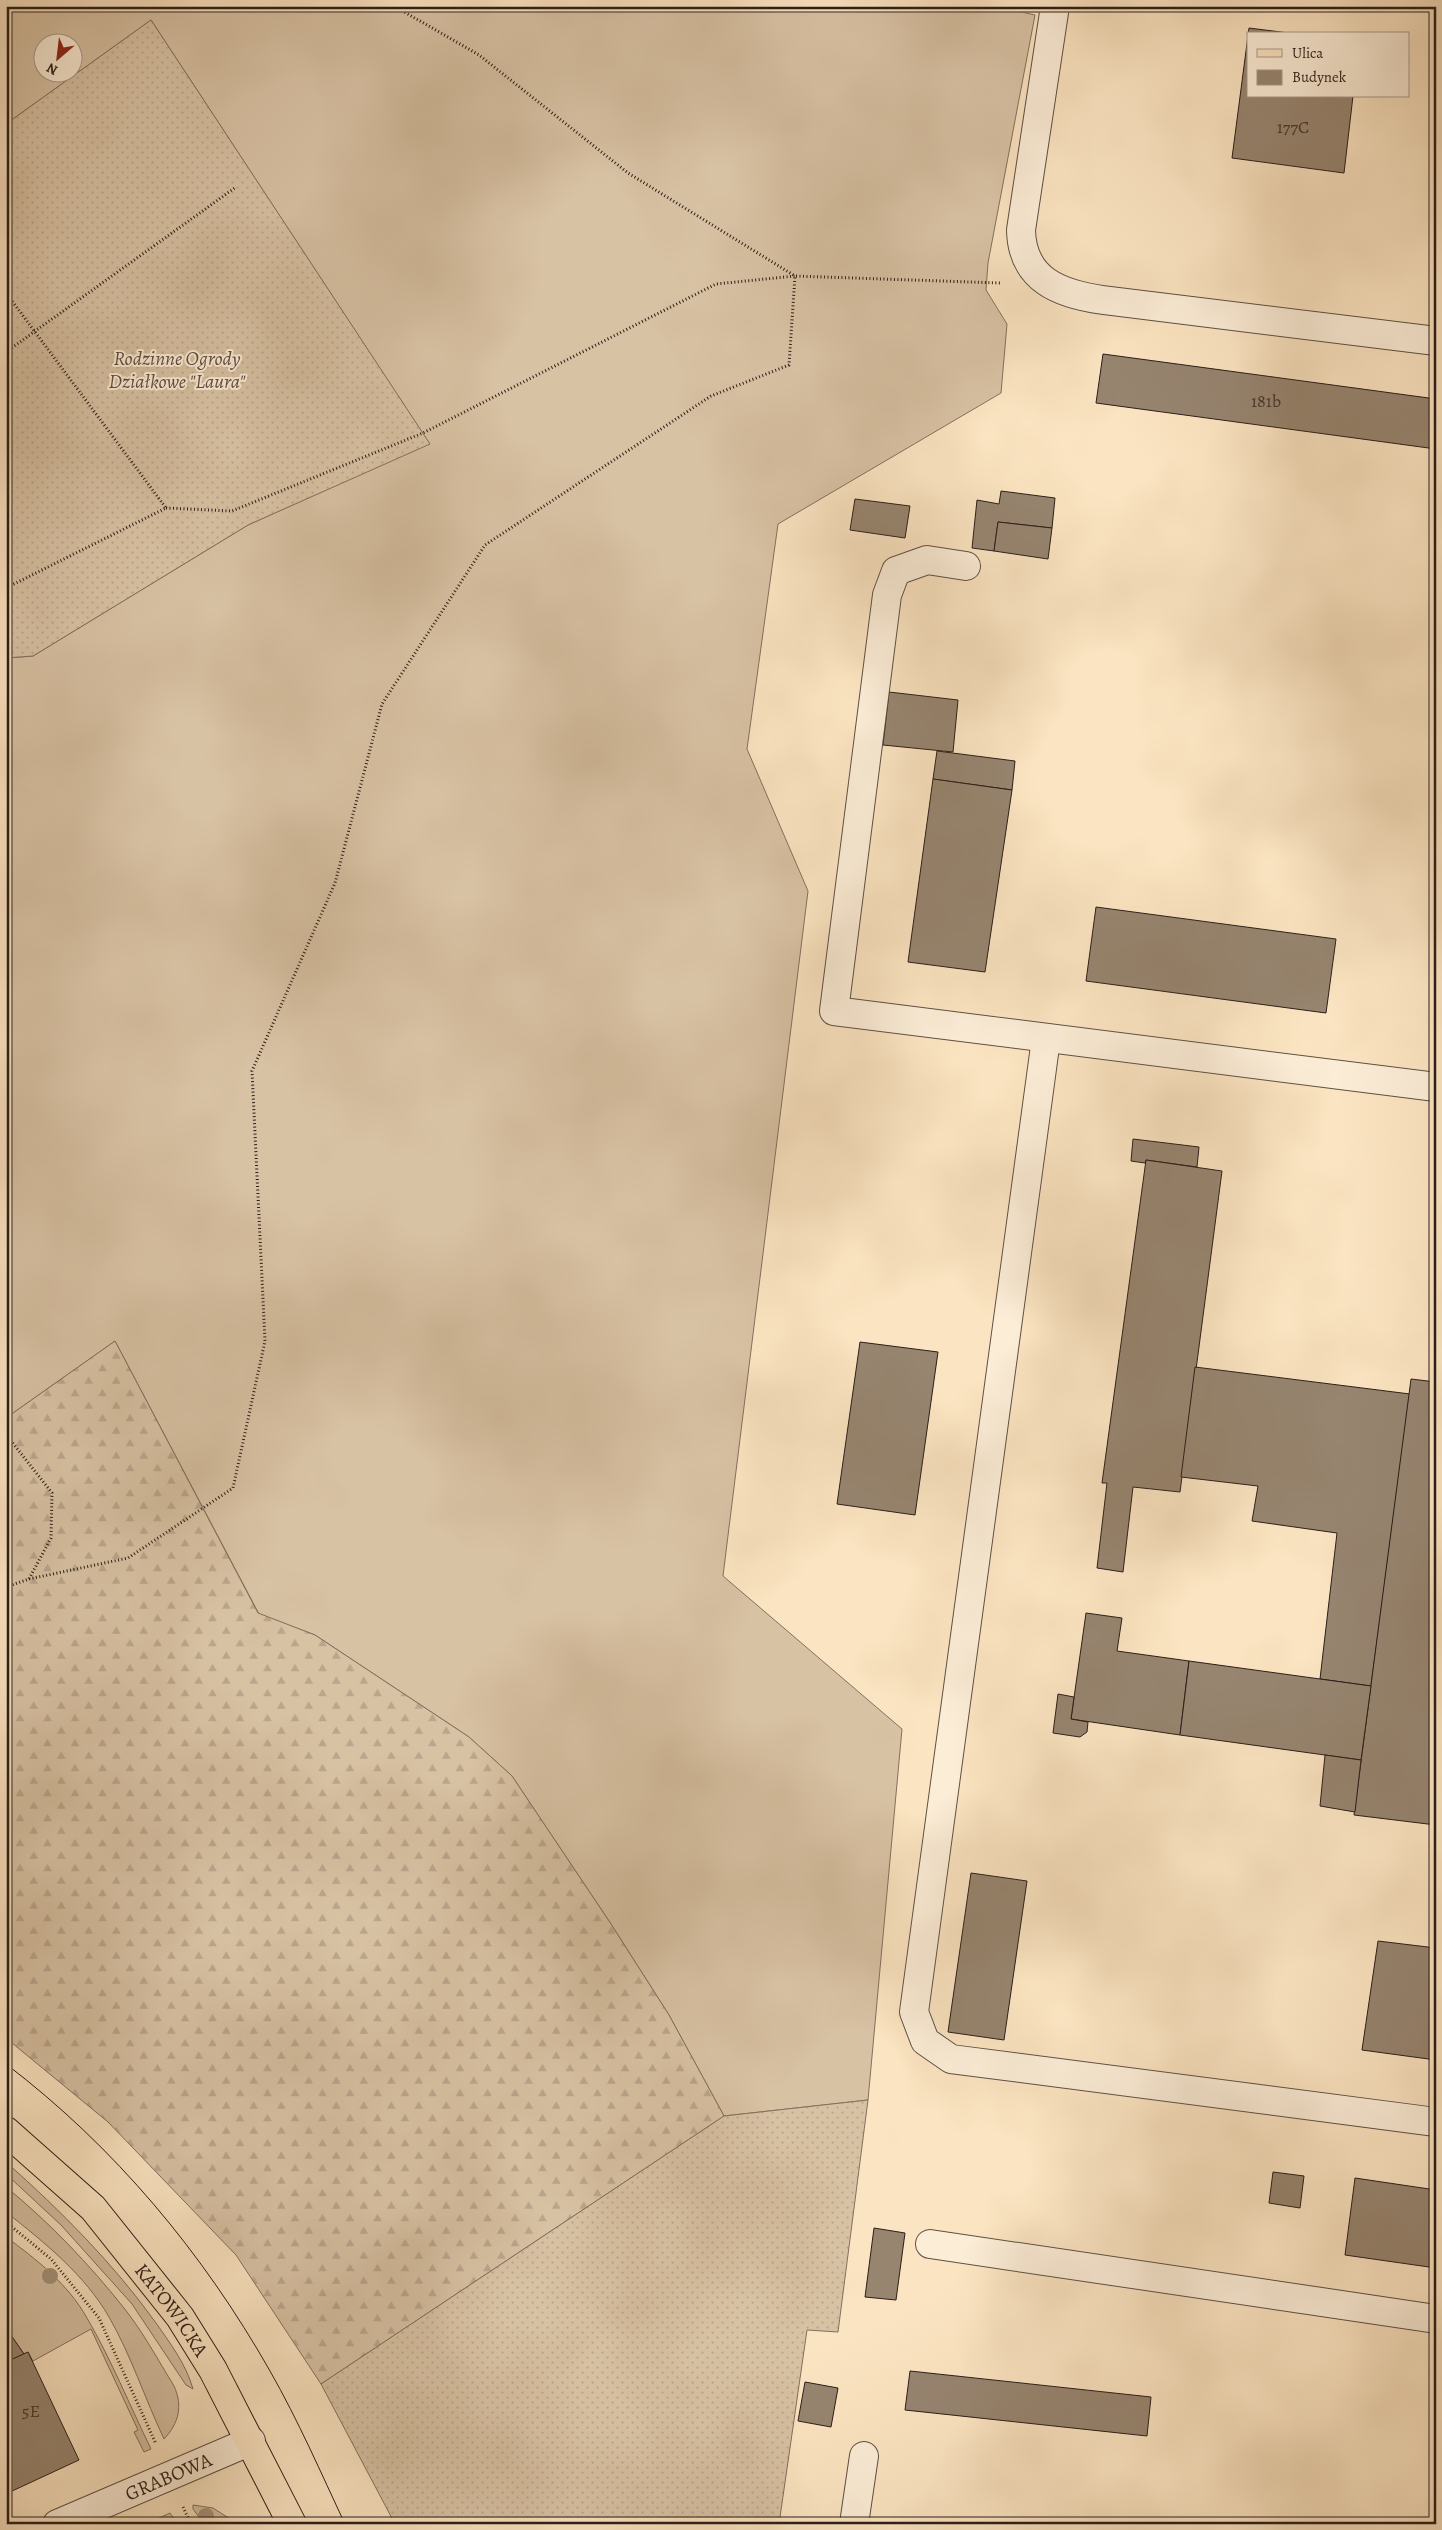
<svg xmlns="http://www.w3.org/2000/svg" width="1442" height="2530" font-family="Alegreya,serif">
  <defs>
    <pattern id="forest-firs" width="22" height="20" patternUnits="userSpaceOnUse" patternTransform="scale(1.25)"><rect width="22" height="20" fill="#d8c2a4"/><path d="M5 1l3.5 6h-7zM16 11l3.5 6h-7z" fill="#baa68d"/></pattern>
    <pattern id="garden-dots" width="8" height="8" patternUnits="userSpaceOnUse" patternTransform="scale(1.25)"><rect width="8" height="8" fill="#d8c2a4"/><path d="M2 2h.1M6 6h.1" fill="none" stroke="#baa68d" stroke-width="1.8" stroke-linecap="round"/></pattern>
  </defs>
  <rect width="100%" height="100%" fill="#fbe4c1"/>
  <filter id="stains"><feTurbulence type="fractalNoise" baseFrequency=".004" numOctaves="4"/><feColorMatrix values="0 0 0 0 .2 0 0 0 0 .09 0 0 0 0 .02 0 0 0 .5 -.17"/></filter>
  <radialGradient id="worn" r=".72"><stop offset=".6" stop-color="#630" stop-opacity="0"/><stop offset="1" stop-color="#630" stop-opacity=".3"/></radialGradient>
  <g fill="#d8c2a4" stroke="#82705e" fill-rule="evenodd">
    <path d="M6,6H995L1035,15L988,263L986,290L1007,324L1001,393L778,524L747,749L808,891L723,1576L902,1729L868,2100L724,2116L669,2015L609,1921L512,1776L469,1737L315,1635L259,1614L115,1341L6,1418V658L33,656L248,525L429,443L151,20L6,124ZM42,42H72V72H42Z"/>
    <path d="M6,2162C61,2211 113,2263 156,2323C170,2343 186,2364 193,2389L186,2385L132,2304L61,2225L6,2174Z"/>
    <path d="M6,2187C49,2222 89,2264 124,2308C143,2332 158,2360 174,2386C183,2406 179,2423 164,2439C145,2399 131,2355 109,2317C85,2275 44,2242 6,2212Z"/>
    <path d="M6,2237C36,2259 68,2284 87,2318C111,2359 130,2406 151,2449L144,2452L134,2432L138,2430L91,2329L33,2361L28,2352L24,2354L6,2328Z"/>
    <path d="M193,2505L213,2508L238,2524H204L193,2509Z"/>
    <path d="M170,2513L178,2524H146Z"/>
  </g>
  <path fill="url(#forest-firs)" stroke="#82705e" d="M115,1341L258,1613L315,1635L469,1737L512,1776L609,1921L669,2015L724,2116L321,2384L236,2255L108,2122L6,2038V1418Z"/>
  <g fill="url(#garden-dots)" stroke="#82705e">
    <path d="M151,20L430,444L248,525L33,656L6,658V124Z"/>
    <path d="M868,2100L838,2332L807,2330L779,2524H395L321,2384L724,2116Z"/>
  </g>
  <g fill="#978570" stroke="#2b1e19">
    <path d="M1249,28L1297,34H1248V96H1353L1344,173L1232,158Z"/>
    <path d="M1103,354L1436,399V449L1096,403Z"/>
    <path d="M1001,491L1055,498L1052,528L998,522L994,551L972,548L977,500L999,504Z"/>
    <path d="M855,499L910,506L905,538L850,530Z"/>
    <path d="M998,522L1052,528L1048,559L994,551Z"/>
    <path d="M889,692L958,700L953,752L883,745Z"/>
    <path d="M937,751L1015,761L1012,790L933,779Z"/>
    <path d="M933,779L1012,790L985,972L908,962Z"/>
    <path d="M1096,907L1336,939L1326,1013L1086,981Z"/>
    <path d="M1133,1139L1199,1147L1197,1167L1146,1160L1145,1163L1131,1161Z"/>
    <path d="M1146,1160L1222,1171L1180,1492L1133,1487L1123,1572L1097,1568L1107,1483H1102Z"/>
    <path d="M860,1342L938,1352L915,1515L837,1504Z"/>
    <path d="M1195,1367L1410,1394L1371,1686L1320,1679L1337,1533L1252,1521L1258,1486L1181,1477Z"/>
    <path d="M1411,1379L1436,1382V1825L1354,1815Z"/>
    <path d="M1086,1613L1122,1618L1117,1651L1189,1661L1180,1735L1071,1719Z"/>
    <path d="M1189,1661L1371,1686L1361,1760L1180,1735Z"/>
    <path d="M1058,1694L1074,1697L1071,1719L1088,1722L1087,1732L1080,1737L1053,1733Z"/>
    <path d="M1325,1755L1361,1760L1355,1812L1320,1806Z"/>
    <path d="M971,1873L1027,1881L1004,2040L948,2032Z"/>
    <path d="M1378,1941L1436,1948V2060L1362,2050Z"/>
    <path d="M1273,2172L1304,2176L1300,2208L1269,2203Z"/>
    <path d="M1355,2178L1436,2190V2268L1345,2255Z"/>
    <path d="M874,2228L905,2233L896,2300L865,2297Z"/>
    <path d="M6,2328L24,2354L6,2362Z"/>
    <path d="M28,2352L79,2460L10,2492L6,2484V2362Z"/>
    <path d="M910,2371L1151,2397L1147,2436L905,2410Z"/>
    <path d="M805,2382L838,2388L831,2427L798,2421Z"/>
  </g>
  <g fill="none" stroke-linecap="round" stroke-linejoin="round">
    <defs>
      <g id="minor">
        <path d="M1055,6L1021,230C1022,280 1060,294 1103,300L1436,341"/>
        <path d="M966,566L927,560L896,571L887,595L834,1011L1436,1087"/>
        <path d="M1046,1039L914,2012L925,2041L951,2059L1436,2122"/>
        <path d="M930,2244L1436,2319"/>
        <path id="s1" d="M57,2524L251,2441"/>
        <path d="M854,2524L864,2456"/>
      </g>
      <g id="major">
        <path id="s2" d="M6,2131L93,2208L180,2317L213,2370L292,2524"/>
      </g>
    </defs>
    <use href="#minor" stroke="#5f5043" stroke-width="30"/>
    <use href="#major" stroke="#2b1e19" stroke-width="30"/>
    <g stroke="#2b1e19" stroke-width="3" stroke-dasharray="1 2.5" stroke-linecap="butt">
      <path d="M6,293L166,508L6,588"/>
      <path d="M6,352L236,187"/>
      <path d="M166,508L232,511L423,433L716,284L795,276L628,173L479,55L394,6"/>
      <path d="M29,1579L128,1558L233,1488L265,1341L252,1071L335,883L382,704L485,545L711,396L789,365L795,276L1000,283"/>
      <path d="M6,1587L29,1579L51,1538L52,1493L8,1437"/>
      <path d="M6,2222L51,2259L99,2318L156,2444"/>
      <path d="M6,2507L10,2514"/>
      <path d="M183,2507L191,2524"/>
    </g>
    <use href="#minor" stroke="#fcedd7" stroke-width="28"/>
    <use href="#major" stroke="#fbe4c1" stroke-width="28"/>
    <path stroke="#2b1e19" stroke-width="1" d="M6,2064C115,2147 203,2253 270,2371C298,2420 321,2473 345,2524"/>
  </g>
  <g fill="#a5927c">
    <circle cx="50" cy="2276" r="8"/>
    <circle cx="206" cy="2516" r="8"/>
  </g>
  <g text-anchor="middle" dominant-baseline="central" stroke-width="4" stroke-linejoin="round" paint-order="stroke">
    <g font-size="18" fill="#46382f">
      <text x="1293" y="127">177C</text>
      <text x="1266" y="401">181b</text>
      <text x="31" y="2411">5E</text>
    </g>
    <g font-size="20" font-style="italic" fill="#5f4f43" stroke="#fcedd7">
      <text x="177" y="358">Rodzinne Ogrody<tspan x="177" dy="23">Działkowe "Laura"</tspan></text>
    </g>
    <g font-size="20" fill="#2b1e19" stroke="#fcedd7">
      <text stroke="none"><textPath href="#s2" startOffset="245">KATOWICKA</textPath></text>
      <text stroke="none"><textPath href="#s1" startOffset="121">GRABOWA</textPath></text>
    </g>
  </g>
  <rect width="1442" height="2530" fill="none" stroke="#fbe4c1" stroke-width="25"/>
  <rect x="8" y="8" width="1427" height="2515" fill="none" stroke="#2b1e19" stroke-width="2.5"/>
  <rect x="12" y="12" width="1417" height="2505" fill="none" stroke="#2b1e19"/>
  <rect x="1247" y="32" width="162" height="65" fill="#fcedd7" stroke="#a89a8b"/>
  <rect x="1257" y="49" width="25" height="8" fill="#fbe4c1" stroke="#a89a8b"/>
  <text x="1292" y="58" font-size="15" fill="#2b1e19">Ulica</text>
  <rect x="1257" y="70" width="25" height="15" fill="#978570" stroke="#a89a8b"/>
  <text x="1292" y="82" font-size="15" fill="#2b1e19">Budynek</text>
  <g transform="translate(58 58) rotate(208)"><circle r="24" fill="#fcedd7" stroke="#a89a8b"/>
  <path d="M0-4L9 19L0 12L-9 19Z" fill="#8f2418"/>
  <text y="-8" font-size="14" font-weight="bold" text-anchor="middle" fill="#2b1e19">N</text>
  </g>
  <rect width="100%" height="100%" filter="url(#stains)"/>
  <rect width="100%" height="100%" fill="url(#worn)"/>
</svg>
